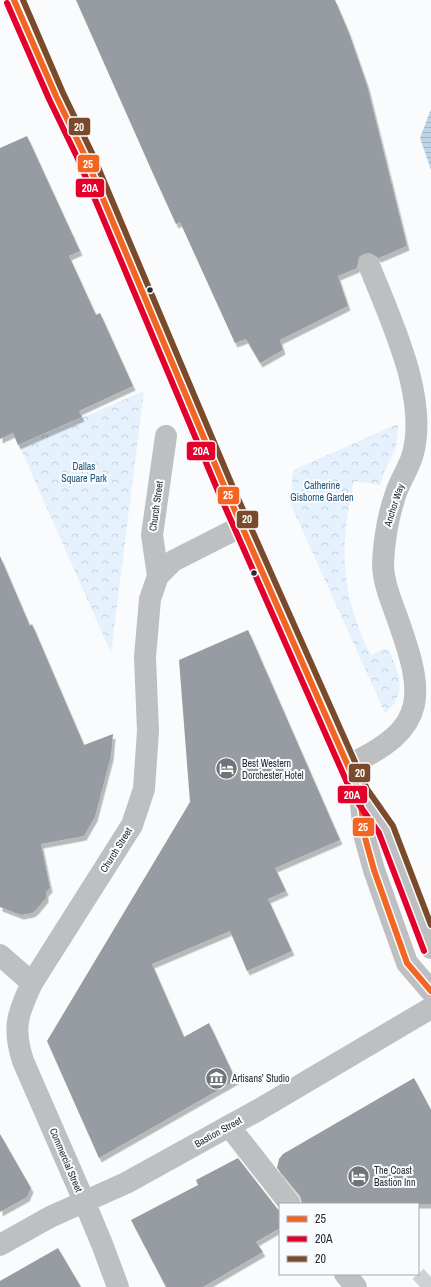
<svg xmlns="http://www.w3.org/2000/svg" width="431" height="1287" font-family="'Archivo Narrow',sans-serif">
  <defs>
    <pattern id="park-crowns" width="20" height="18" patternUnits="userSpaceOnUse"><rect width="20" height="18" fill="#e5f2fe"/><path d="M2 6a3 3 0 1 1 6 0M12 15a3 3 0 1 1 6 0" fill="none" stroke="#c4d0da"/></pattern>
    <pattern id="water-rules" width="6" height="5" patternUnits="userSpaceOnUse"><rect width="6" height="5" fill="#bdd4e7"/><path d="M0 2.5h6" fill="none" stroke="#a2b6c6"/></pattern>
    <filter id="shadow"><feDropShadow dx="2.5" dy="4.5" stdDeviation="0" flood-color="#0004"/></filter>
  </defs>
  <rect width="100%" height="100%" fill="#fafbfd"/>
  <g fill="url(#park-crowns)">
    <path d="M144,391L111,653L19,445Z"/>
    <path d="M398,424L396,448L385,470L380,485L354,481C339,545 340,595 371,655L383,649L389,650C399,673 408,695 385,713L291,505L293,470Z"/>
  </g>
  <path fill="url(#water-rules)" d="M431,109V170L420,138Z"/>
  <g fill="#969ca1" filter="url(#shadow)">
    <path d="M76,0H335L349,33L367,85L407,246L379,258L370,253L364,254L359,257L357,268L338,276L348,306L280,340L283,350L260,363L246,339L235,343L180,222L176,224L155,178Z"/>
    <path d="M27,136L80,251L69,256L96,315L100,313L133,386L79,411L82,417L18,445L13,433L0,439V148Z"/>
    <path d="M0,556L30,626L32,624L84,745L113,734L111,756L95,817L84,836L41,844L50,888L46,892V898L36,910L32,913L21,915L0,907Z"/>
    <path d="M248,630L340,840L275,868L286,891L268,899L292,951L247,971L230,931L152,964L184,1037L209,1023L236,1080L99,1158L47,1041L190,802L179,660Z"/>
    <path d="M414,1078L431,1110V1204H302L300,1196L277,1168L279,1159L283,1154Z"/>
    <path d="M0,1134L31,1188L27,1197L0,1212Z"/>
    <path d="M238,1158L280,1212V1228L256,1242L263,1252L203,1287H166L131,1220L198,1185L196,1180Z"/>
    <path d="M58,1248L81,1287H0V1281Z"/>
  </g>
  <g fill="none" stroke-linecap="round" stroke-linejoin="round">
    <path stroke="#d0d1d4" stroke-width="22" stroke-dasharray="22 11" stroke-linecap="butt" d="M420,1287L431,1277"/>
    <path stroke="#bebfc1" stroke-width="22" d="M158,576L152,535L166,436"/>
    <g stroke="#bebfc1" stroke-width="22">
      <path d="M348,765C431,728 424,693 397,617C391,601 383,581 383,564C384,539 388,516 396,493C400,481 408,469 412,457C430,399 390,319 369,265"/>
      <path d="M0,955L32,983"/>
      <path d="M229,1126L290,1204"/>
      <path d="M84,1201L23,1061C12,1027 18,1013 32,983L132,825L144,789L148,731L145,657L150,599L158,576L173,561L242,526"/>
      <path d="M345,1274L356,1287"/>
    </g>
    <g stroke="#bebfc1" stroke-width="22">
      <path d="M14,0L56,96L85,156L225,488L360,793L386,829L431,948"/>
      <path d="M360,794L364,834L374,870L407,963L431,991"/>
      <path d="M84,1201L102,1244L118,1287"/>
      <path d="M0,1245L50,1217L126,1183L260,1109L431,1008"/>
    </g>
    <defs>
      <path id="bus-1" d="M14,0L56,96L85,156L225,488L360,793L364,834L374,870L407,963L431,991"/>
      <path id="bus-2" d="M7,3L49,99L78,159L218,491L353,796L379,833L424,951"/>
      <path id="bus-3" d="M23,0L63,93L92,153L232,485L367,789L393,826L431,925"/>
    </defs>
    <use href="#bus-1" stroke="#f9fbfe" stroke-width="9"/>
    <use href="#bus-2" stroke="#f9fbfe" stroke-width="9"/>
    <use href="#bus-3" stroke="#f9fbfe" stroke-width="9"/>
    <use href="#bus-1" stroke="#f26522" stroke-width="6"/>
    <use href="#bus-2" stroke="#e4002b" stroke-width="6"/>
    <use href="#bus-3" stroke="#7a4b2a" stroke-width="6"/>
  </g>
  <defs>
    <symbol id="hotel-disc" viewBox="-11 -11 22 22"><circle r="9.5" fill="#707477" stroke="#f9fbfe"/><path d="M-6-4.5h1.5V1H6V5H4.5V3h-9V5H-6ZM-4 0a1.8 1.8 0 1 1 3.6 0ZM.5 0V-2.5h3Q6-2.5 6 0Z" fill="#fff"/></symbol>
    <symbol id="museum-disc" viewBox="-11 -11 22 22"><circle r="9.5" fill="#707477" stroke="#f9fbfe"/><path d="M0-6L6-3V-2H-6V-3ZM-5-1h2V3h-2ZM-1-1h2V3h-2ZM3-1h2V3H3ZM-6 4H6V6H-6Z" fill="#fff"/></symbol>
  </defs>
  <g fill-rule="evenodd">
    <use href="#hotel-disc" x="214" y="756" width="25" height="25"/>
    <use href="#museum-disc" x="204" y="1066" width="25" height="25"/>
    <use href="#hotel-disc" x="346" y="1164" width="25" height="25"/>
  </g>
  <g fill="#262b2f" stroke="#f9fbfe" stroke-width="1.5">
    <circle cx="150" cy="290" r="3.5"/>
    <circle cx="254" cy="573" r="3.5"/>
  </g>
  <g text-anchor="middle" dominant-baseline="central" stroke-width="4" stroke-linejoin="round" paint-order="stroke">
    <g font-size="10" fill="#205478" stroke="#f9fbfe">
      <text x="84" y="466">Dallas<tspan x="84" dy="12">Square Park</tspan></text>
      <text x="322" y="485">Catherine<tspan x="322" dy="12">Gisborne Garden</tspan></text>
    </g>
    <g font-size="10" fill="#262b2f" stroke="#f9fbfe">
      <text transform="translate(394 505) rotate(-72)">Anchor Way</text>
      <text transform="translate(156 506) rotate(-82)">Church Street</text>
      <text transform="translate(116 850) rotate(-58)">Church Street</text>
      <text transform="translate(218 1132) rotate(-29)">Bastion Street</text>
      <text transform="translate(66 1160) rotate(67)">Commercial Street</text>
    </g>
    <g font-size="10" fill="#262b2f" stroke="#f9fbfe" text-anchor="start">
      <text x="242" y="763">Best Western<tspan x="242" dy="12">Dorchester Hotel</tspan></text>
      <text x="232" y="1078">Artisans' Studio</text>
      <text x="374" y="1170">The Coast<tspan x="374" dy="12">Bastion Inn</tspan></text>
    </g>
  </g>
  <g stroke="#f9fbfe" stroke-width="1.5">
    <rect x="68" y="117" width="23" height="19" rx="4" fill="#7a4b2a"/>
    <rect x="77" y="154" width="23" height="19" rx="4" fill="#f26522"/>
    <rect x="75" y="178" width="30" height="20" rx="4" fill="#e4002b"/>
    <rect x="186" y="441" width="30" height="20" rx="4" fill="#e4002b"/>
    <rect x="217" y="486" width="23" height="19" rx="4" fill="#f26522"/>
    <rect x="236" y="510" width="23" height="19" rx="4" fill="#7a4b2a"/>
    <rect x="348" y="763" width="23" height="20" rx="4" fill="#7a4b2a"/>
    <rect x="337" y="785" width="31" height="19" rx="4" fill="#e4002b"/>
    <rect x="352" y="817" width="23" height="20" rx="4" fill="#f26522"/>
  </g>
  <g font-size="11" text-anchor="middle" font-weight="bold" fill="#fff">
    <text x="79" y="131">20</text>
    <text x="88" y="168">25</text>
    <text x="90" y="192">20A</text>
    <text x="201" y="455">20A</text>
    <text x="228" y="499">25</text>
    <text x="247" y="523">20</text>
    <text x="360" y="777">20</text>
    <text x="352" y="799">20A</text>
    <text x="363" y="831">25</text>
  </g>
  <rect x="279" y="1203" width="140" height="72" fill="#f9fbfe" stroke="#a5a8ab"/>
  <rect x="287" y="1216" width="20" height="6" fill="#f26522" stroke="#a5a8ab"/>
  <text x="315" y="1223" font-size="12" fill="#262b2f">25</text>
  <rect x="287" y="1236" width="20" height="6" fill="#e4002b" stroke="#a5a8ab"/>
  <text x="315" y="1243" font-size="12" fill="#262b2f">20A</text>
  <rect x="287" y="1256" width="20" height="6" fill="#7a4b2a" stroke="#a5a8ab"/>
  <text x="315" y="1263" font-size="12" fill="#262b2f">20</text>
</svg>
